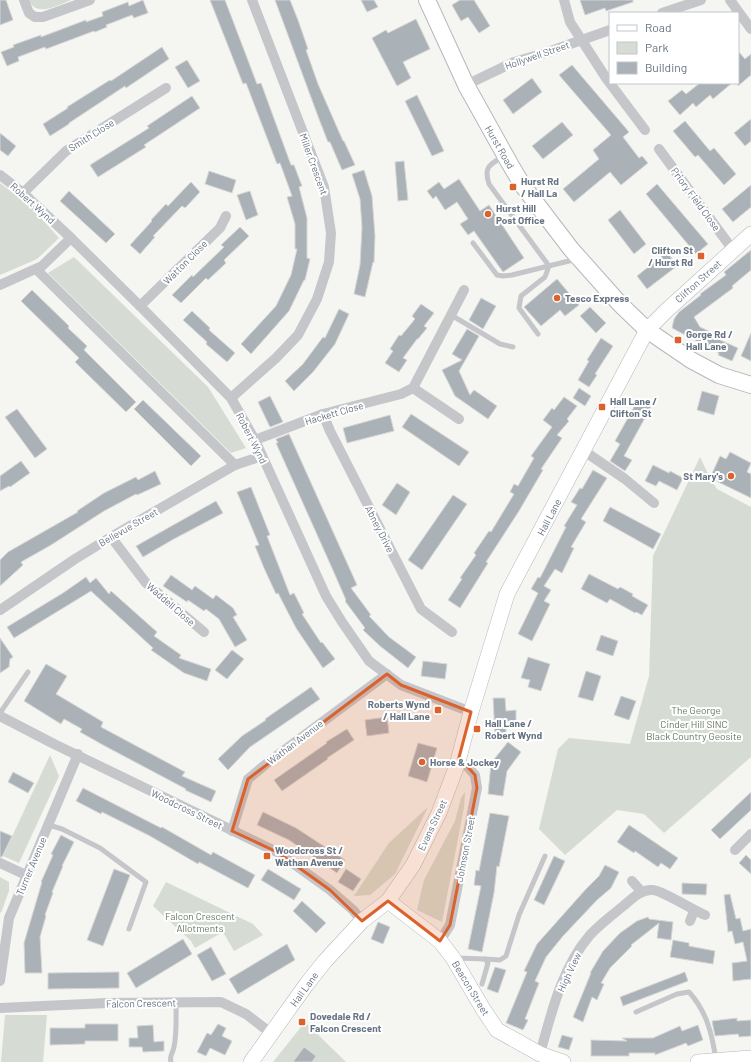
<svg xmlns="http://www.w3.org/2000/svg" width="751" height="1062" font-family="Barlow,sans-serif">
  <rect width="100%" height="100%" fill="#f5f5f2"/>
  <g fill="#d6dcd3">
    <path d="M29,0H71C59,5 36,18 29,0Z"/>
    <path d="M0,183L31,207L59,238L37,259L0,275Z"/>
    <path d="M74,257L208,387L246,448L231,453L48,273Z"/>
    <path d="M700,457L710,478L717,489L751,507V757L664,833L644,814L617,810L565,855L539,829L558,749L569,738L630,744L649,676L653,556Z"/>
    <path d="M50,755L59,776L19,863L3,856Z"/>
    <path d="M465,792L464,807L442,922L417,910L424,880L455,821L461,798Z"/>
    <path d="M428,807L395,874L370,895L354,896L389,843Z"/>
    <path d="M0,877L9,882V891L1,913L0,912Z"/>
    <path d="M166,882L253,924L263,935L234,951L223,932L195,948L191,941L153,906Z"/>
    <path d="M5,1015H47L43,1062H1Z"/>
    <path d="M305,1022L346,1062H273Z"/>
  </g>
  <g fill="#aab1b7" stroke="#d7d7d5">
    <path d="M0,0H6L13,20L0,25Z"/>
    <path d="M143,0L148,13L134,18L132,15L106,25L107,27L95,32L94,31L46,49L45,47L18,57L19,61L7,66L1,52L14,47L13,45L41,35V37L86,20V22L103,16L102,12L128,2L129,6Z"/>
    <path d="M210,0H225L257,84L261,83L291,165H294L302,186L299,187L307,218V258L310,259L305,280H304L289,311L251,354L241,344L276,306L291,275L297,249H295V224L287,197L292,196L280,163L277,164L246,83L243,84Z"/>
    <path d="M275,0H290L298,20L308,49L306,50L318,84L343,141H344L355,165L342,170L330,142H328L319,119Z"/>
    <path d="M361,0H374L378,7L367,12Z"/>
    <path d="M460,0H474L490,26L479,33L468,17L461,21L452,5Z"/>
    <path d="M580,0H633V2L606,11L605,8L585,15Z"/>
    <path d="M416,19L430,49L403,62L411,78L397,86L372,38L386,30L388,33Z"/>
    <path d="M162,47L169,59L126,88L125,86L69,123V124L50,136L43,124L68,108L67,107L110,80L111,81Z"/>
    <path d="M738,51L745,59L751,54V75L738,86Z"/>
    <path d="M187,60L200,81L188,88L175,67Z"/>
    <path d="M572,65L629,132L623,137L639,158L642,156L648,163L621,185L610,172L574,202L563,189L599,159L593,150L611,135L559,75Z"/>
    <path d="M532,78L542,92L513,114L503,100Z"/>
    <path d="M700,83H732L713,99L710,95L696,107L693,103L680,115L668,101L682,90L686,94Z"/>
    <path d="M417,95L444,151L432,156L405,101Z"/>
    <path d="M192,96L200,108L144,145L146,147L98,177L90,165L149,128L147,126Z"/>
    <path d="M751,119V141L745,146L734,133Z"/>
    <path d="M685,121L710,151L714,148L736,174L724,185L698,155L695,157L673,131Z"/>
    <path d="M562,122L573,135L543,159L532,146Z"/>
    <path d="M0,133L16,146L8,156L0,150Z"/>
    <path d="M404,161L408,200L398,201L395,162Z"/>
    <path d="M364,170L372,196L375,236L374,263L373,262L365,297L354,294L360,265L362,227L360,199L352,174Z"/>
    <path d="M209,171L236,180L232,193L205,184Z"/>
    <path d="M459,179L480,211L489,205L524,258L503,272L474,231L468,235L460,224L468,219L457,202L445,210L436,196L433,199L427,191L439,182L444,189Z"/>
    <path d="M191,182L200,192L185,208L182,206L153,236L155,237L140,254L130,245L152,221L151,220L166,204L168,206Z"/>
    <path d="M657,184L708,244L696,254L646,194Z"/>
    <path d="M751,185V207L733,222L722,209Z"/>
    <path d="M69,191L115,234L106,243L60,201Z"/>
    <path d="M250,191L258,215L246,220L237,195Z"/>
    <path d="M620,210L646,244L634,254L608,220Z"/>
    <path d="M240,227L249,236L224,260L226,263L208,280L206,278L181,303L172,295L192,275L193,277L224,247L221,245Z"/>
    <path d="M751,250V270L732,286L733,288L694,317L700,327L721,337L720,340L738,348L732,361L718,355L719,353L672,328L674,319L679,312L701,295L700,294L726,275L724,272Z"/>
    <path d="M667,252L677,266L647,289L637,276Z"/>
    <path d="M557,279L579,305L565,316L560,310L541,326L524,307Z"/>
    <path d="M32,290L69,326L68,328L87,346L84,350L136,402L126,412L75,362L79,358L21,301Z"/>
    <path d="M481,298L496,306L483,329L469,320Z"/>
    <path d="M421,304L434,313L424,326L427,328L418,339H417L403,358L407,360L399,372L385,363L393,351L390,349L399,335L401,336L415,319L412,316Z"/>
    <path d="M590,307L606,323L596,333L580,316Z"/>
    <path d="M339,309L349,314L335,344L313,372L294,391L285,381L303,364L323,337L325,338Z"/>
    <path d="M192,311L210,328L209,330L235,353L227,362L206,344L207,342L183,320Z"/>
    <path d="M467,329L479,336L459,371L470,395L474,390L497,406L488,419L455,396L442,370L462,360L452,354Z"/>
    <path d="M751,333V361L741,356Z"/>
    <path d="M601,338L613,346L595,374L597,375L589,387L578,380L589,361L587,360Z"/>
    <path d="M579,388L591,396L585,406L573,398Z"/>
    <path d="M702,391L719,396L714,415L697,410Z"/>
    <path d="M270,396L283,422L270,427L258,402Z"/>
    <path d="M564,397L577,406L567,419L569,421L557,435L562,438L541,469L543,470L519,511L486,562L488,563L460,608L448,600L462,579L460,578L476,555L474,553L489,531L491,532L514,494L510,492L514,484L518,486L534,458L531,456L552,427L543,420L552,408L554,410Z"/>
    <path d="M143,400L201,456L191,466L134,409Z"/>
    <path d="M638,400L651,407L624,456L632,460L625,471L610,461L620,444L615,441Z"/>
    <path d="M17,409L47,449L35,458L5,417Z"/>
    <path d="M411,414L469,452L459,466L402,427Z"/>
    <path d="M390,415L394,431L347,443L343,428Z"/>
    <path d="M289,434L357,585L351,588L371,615L369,616L389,637L416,657L408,668L380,646L363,630L365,628L345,601L346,600L332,568L276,443H278L276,439Z"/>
    <path d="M730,452L751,463L747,472L751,474V498L710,478L720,456L726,459Z"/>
    <path d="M21,461L30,473L10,487L9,486L0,491V476Z"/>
    <path d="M653,465L669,473L670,471L683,478L677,490L659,481L656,486L645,481Z"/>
    <path d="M593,470L607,478L581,519L586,522L571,547L574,548L562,573L555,569L544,586L551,590L544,601L550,604L532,641L518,634L538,593L531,589L538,577L540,578L566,527L564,526L577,505L571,502L580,488L582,489Z"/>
    <path d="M155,471L161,484L137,495L136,494L104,511L51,545L21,562L23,565L0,586V560L8,552L78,512L77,511L104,493L136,477L138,480Z"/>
    <path d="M397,483L410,492L396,515L382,505Z"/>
    <path d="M251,487L270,535L267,536L290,595L294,593L304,613L302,614L321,643L322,642L335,659L323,668L296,628L278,593L276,594L264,568L255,546L259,545L237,492Z"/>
    <path d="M453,495L467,504L422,570L408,560Z"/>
    <path d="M216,501L223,513L172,540L143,557L136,546Z"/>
    <path d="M610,507L661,534L653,549L603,521Z"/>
    <path d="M589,574L618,589L620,587L633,594L632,596L648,605L642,615L636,612L635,613L610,599L607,603L581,589Z"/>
    <path d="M171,575L192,590L195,586L213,599L216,595L233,608L237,615L233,617L247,640L235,647L219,619L206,609L204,611L188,600L187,602L163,586Z"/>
    <path d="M86,577L90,583L96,578L109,594L111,591L157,632L154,636L181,655L179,658L211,669L207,681L184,673L151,650L153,648L91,591L14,638L7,627L63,593Z"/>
    <path d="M601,635L618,641L613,656L596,650Z"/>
    <path d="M0,638L13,657L10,659L9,667L0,673Z"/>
    <path d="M232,650L244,659L227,679L215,670Z"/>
    <path d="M528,657L550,664L541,691L528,687L530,680L521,678Z"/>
    <path d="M423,661L447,664L445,679L421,676Z"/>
    <path d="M46,664L67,676L56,694L103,722L101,727L185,772L182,776L216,791L211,802L185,790L186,789L103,745L80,732L82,729L64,719L61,724L24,701Z"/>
    <path d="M586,671L601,676L593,701L578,697Z"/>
    <path d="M311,687L320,699L250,747L228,770L218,759L242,736L266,720L265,719Z"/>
    <path d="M621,696L636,701L629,720L614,715Z"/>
    <path d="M493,698H505L506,711L516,710V721L506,722V733L495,734Z"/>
    <path d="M387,717L389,733L367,736L365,720Z"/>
    <path d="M347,729L354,740L327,758L328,759L282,791L274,780L327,743L326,742Z"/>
    <path d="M508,742L521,752L507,771L503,796L488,794L491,763Z"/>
    <path d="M418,743L437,748L427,782L408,776Z"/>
    <path d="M13,772L34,783L28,793L8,782Z"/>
    <path d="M83,788L161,828L162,827L211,855L213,852L255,875L248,888L199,862L198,864L150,836L102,812L101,814L76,801Z"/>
    <path d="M751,792V810L720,839L711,830Z"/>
    <path d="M263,812L296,828L345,860L337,873L289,840L257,825Z"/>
    <path d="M490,813L509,816L499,867L497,866L494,893L482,952L468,949L481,886L474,885L476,870L479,871Z"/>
    <path d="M629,825L678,858L670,869L661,863L658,867L635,851L634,853L617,842Z"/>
    <path d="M0,831L12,836L2,857H0Z"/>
    <path d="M61,835L74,842L62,866H63L52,892L53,893L45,915L46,916L40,937L42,973H25L24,943L42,882H41L53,855L51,854Z"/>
    <path d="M746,855L751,860V874L739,863Z"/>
    <path d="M554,856L565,861L544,905L534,900Z"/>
    <path d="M605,865L619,872L611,888L597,900L563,936L546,957L535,981L539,983L525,1019L528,1020L523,1030L506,1023L527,972L524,971L537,944L586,889L599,876Z"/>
    <path d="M114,869L130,875L103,946L87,940Z"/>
    <path d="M268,869L301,889L294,900L261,880Z"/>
    <path d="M346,869L361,879L353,891L338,882Z"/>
    <path d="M682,883L707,884L706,895L682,894Z"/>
    <path d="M730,894L736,919L740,918L743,931L751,929V979L733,981L732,963L747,961L743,942L735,944L732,931L728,932L724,895Z"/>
    <path d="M302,901L326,923L316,933L293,911Z"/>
    <path d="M648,917L649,919L673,922L671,940L657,938L659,923L631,945L632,946L610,968L601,983L604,984L597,1000L592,997L583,1022L573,1017L591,973H590L603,951L620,933L637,921Z"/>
    <path d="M378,922L390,927L383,944L371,939Z"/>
    <path d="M183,939L192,954L136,988L127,973Z"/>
    <path d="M673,940L689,943V946L715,951L713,964L670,957Z"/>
    <path d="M287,944L295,960L238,994L229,979Z"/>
    <path d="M211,947L226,974L212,981L197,955Z"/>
    <path d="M495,967L506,970L498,993L487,989Z"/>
    <path d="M119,972V988L48,989V973Z"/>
    <path d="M685,972L688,981L623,1006L620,997Z"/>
    <path d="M737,1018V1021L751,1020V1036L739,1037L738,1034L715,1036L712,1021Z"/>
    <path d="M85,1024H118V1041H85V1044L50,1045V1028H85Z"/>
    <path d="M218,1024L226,1028L222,1036L232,1041L225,1055L210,1048L206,1056L197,1052L207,1033L211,1035Z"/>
    <path d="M153,1025L154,1042L164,1041V1051L143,1052L142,1047H129V1038H138L137,1026Z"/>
    <path d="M698,1025L703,1040L688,1046L686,1043L655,1055V1053H629V1056H591V1040L627,1041L622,1038H653L680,1026L682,1031Z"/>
    <path d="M562,1035L573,1038L569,1050L558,1047Z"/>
    <path d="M304,1047L316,1056L312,1062H293Z"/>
  </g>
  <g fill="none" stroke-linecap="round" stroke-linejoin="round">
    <defs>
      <g id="secondary">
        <path d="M388,901L440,941L453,958L483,1009L497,1030L540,1054L563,1062"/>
        <path d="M251,1062L306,985L325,961L362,921L388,901L413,865L439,813L457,765L471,712L507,594L647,330L666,311L751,234"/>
        <path d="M698,1062L751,1058"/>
      </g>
      <path id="primary" d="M427,0L466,85L510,164L523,186L571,249L620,304L647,330L691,360L719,375L751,385"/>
    </defs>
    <use href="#secondary" stroke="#b4b8bc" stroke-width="16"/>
    <use href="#primary" stroke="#b4b8bc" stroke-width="18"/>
    <g stroke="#c4c6ca" stroke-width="5">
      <path d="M504,156C491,164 483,166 489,184L549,266"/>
      <path d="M473,243L497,275L503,276L512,275L577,259"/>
      <path d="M451,315L500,344L513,347"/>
      <path d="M538,334L519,308L521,296L545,277L549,266"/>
      <path d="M0,713L28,672"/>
      <path d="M49,825L62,829L100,848L146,882L129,929"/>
      <path d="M456,958L485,959L488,963L482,984"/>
      <path d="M485,959L500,960L506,956L519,915L545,856"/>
      <path d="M636,1012L677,994L689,992C707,1012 712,1034 716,1060"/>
      <path d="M171,1062C169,1056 173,1053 174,1047C177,1033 176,1017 176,1002"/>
    </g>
    <g stroke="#c4c6ca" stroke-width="10">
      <path d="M24,0L29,13L35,17H43L90,0"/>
      <path d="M564,0L570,22L606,78L645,130"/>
      <path d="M730,0L751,29"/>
      <path d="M662,13L701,0"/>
      <path d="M466,85L514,62L545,53L610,30"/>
      <path d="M659,149L733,250"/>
      <path d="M0,175L23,193L71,238L140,306L231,398L255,440L326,596L342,622L369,661L401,685L471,712"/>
      <path d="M23,193L66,151L166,88"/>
      <path d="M36,269L235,465"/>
      <path d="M0,285L42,266L71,238"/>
      <path d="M140,306L220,228L226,216"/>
      <path d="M413,388L459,419"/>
      <path d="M231,398L276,358L298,335L317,299L329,262L331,233L324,187L252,0"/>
      <path d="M323,414L330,431L421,609L452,632"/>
      <path d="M255,440L323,414L401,394L413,388L464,290"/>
      <path d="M584,451L625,479L654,503"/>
      <path d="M111,537L146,583L204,632"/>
      <path d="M0,610L75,559L111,537L235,465L262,456"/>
      <path d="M0,716L54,744L277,852L330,890L353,910L362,921"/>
      <path d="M232,831L248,779L271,760L387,674"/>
      <path d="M735,850L751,834"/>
      <path d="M0,863L26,875"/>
      <path d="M632,881L641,891"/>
      <path d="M690,921L694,911"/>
      <path d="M440,941L450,925L477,788L475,775L467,766L457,765"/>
      <path d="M0,981L9,918L78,754"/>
      <path d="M0,1008L107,1003L221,1002L246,1014L272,1034"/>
      <path d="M540,1054C551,1014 562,967 590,935C600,924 611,916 622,907C632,899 640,889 653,890C663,891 693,910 705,915"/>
    </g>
    <use href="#secondary" stroke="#fff" stroke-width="15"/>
    <use href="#primary" stroke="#fff" stroke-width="16"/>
  </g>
  <path fill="#db622c" fill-opacity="0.2" stroke="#db622c" stroke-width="3" stroke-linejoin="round" d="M387,674L401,685L471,712L457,765L467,766L475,775L477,788L450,925L440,941L388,901L362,921L330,890L277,852L232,831L248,779Z"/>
  <g fill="#db622c" stroke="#fff" stroke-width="1.5">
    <rect x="509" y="183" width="8" height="8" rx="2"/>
    <circle cx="488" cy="214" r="4"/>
    <rect x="697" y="252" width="8" height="8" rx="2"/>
    <circle cx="557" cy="298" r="4"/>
    <rect x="674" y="336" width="8" height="8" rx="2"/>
    <rect x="598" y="403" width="8" height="8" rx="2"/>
    <circle cx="731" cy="476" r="4"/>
    <rect x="434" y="706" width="8" height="8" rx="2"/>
    <rect x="473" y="725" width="8" height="8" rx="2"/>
    <circle cx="422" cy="762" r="4"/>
    <rect x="263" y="852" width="8" height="8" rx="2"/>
    <rect x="298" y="1018" width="8" height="8" rx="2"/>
  </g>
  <g text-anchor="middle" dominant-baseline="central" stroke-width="4" stroke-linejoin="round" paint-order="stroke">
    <g font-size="10" fill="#667382" stroke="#fff">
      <text transform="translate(537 55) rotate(-19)">Hollywell Street</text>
      <text transform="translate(91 135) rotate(-32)">Smith Close</text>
      <text transform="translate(500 147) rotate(60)">Hurst Road</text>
      <text transform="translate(314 164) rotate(70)">Miller Crescent</text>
      <text transform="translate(696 199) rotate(54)">Priory Field Close</text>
      <text transform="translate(33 203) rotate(42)">Robert Wynd</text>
      <text transform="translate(185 262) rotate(-45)">Watton Close</text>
      <text transform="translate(698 281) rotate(-42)">Clifton Street</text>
      <text transform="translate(334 413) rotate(-16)">Hackett Close</text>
      <text transform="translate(252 438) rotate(63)">Robert Wynd</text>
      <text transform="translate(549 517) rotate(-62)">Hall Lane</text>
      <text transform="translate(128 527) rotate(-30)">Bellevue Street</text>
      <text transform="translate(380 529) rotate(63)">Abney Drive</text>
      <text transform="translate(171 604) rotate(41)">Waddell Close</text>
      <text transform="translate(295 742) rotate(-37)">Wathan Avenue</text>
      <text transform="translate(187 809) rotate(26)">Woodcross Street</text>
      <text transform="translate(432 825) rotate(-65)">Evans Street</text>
      <text transform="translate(465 849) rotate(-79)">Johnson Street</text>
      <text transform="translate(31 866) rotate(-67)">Turner Avenue</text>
      <text transform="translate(569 972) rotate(-65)">High View</text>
      <text transform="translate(471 988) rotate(59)">Beacon Street</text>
      <text transform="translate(304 989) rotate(-54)">Hall Lane</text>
      <text transform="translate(141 1003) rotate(-1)">Falcon Crescent</text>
    </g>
    <g font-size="10" font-weight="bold" fill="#667382" stroke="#fff" text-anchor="start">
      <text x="521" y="181">Hurst Rd<tspan x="521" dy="12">/ Hall La</tspan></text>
      <text x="496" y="208">Hurst Hill<tspan x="496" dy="12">Post Office</tspan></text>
      <text x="693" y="250" text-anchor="end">Clifton St<tspan x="693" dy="12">/ Hurst Rd</tspan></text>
      <text x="565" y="298">Tesco Express</text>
      <text x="686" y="334">Gorge Rd /<tspan x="686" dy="12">Hall Lane</tspan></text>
      <text x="610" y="401">Hall Lane /<tspan x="610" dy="12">Clifton St</tspan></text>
      <text x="723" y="476" text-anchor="end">St Mary's</text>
      <text x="430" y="704" text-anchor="end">Roberts Wynd<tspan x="430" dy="12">/ Hall Lane</tspan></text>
      <text x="485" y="723">Hall Lane /<tspan x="485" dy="12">Robert Wynd</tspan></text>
      <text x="430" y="762">Horse &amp; Jockey</text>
      <text x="275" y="850">Woodcross St /<tspan x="275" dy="12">Wathan Avenue</tspan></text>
      <text x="310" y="1016">Dovedale Rd /<tspan x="310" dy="12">Falcon Crescent</tspan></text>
    </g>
    <g font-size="10" fill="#677964" stroke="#fff">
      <text x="696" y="710">The George</text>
      <text x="694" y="724">Cinder Hill SINC<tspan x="694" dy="12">Black Country Geosite</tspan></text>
      <text x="200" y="916">Falcon Crescent<tspan x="200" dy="12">Allotments</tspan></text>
    </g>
  </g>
  <rect x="609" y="12" width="130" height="72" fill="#ffffff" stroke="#c2c7cd"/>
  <rect x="617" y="25" width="20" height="6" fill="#ffffff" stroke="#c2c7cd"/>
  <text x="645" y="32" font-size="12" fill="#667382">Road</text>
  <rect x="617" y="42" width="20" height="12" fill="#d6dcd3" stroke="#c2c7cd"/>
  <text x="645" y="52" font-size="12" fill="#667382">Park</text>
  <rect x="617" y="62" width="20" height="12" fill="#aab1b7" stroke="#c2c7cd"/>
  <text x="645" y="72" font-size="12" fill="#667382">Building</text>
</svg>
